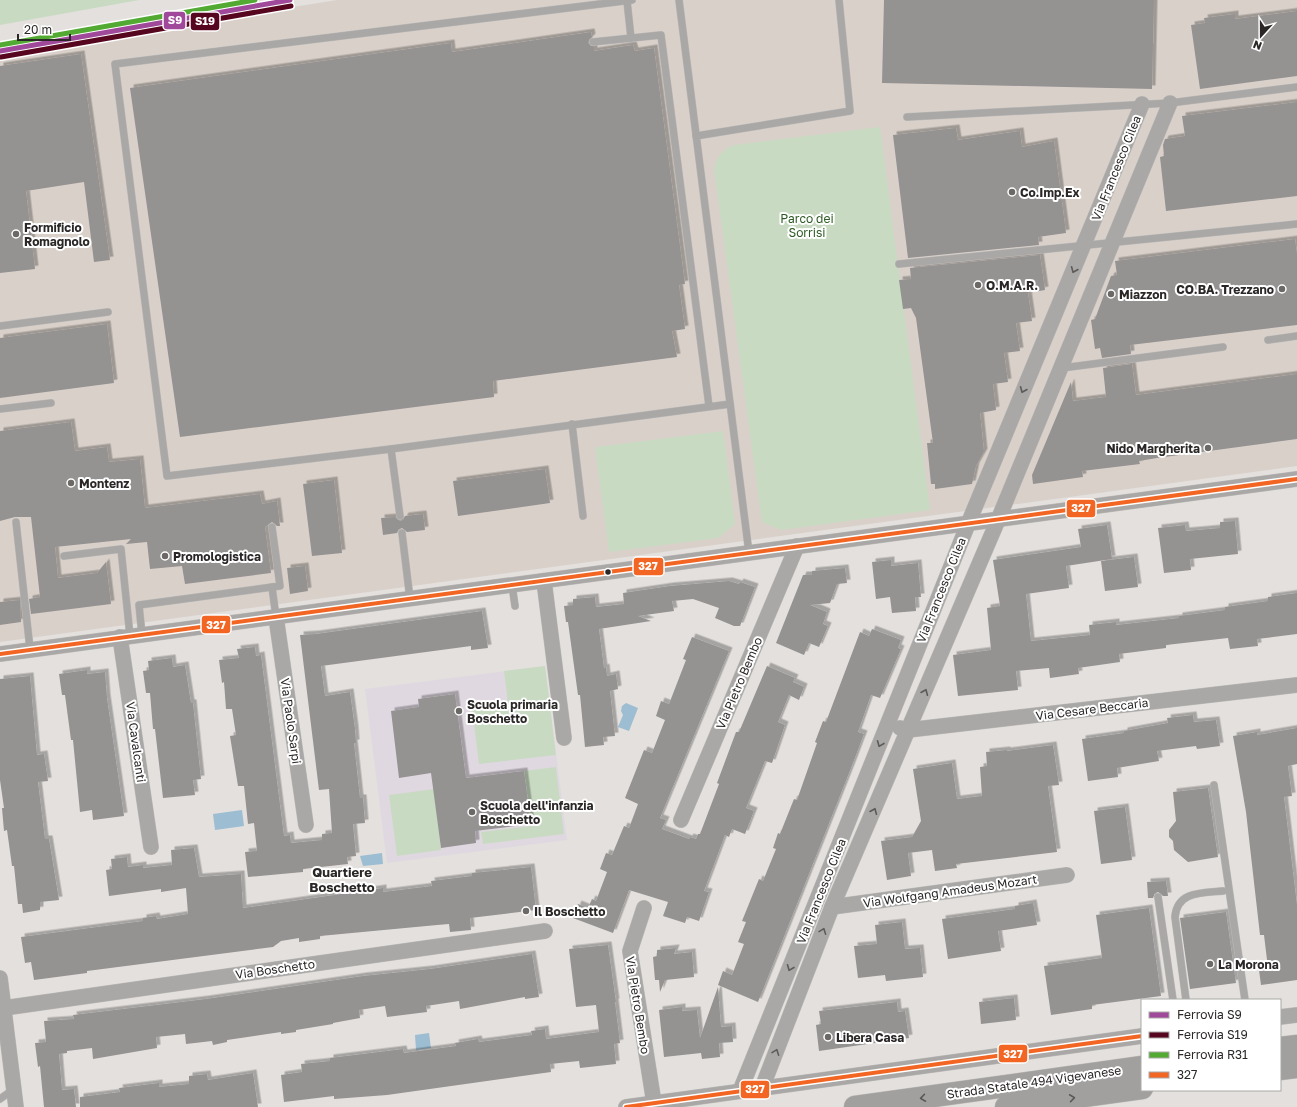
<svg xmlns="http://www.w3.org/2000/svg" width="1297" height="1107" font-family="'Golos Text',sans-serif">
  <defs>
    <filter id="shadow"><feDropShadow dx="3.5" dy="-3.5" stdDeviation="0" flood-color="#0004"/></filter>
  </defs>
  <rect width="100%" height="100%" fill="#e3e0dd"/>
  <path fill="#d9d0ca" d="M337,0H1297V466L0,642V58L116,35Z"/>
  <path fill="#e0d8e1" d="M545,666L567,840L387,863L365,689Z"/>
  <g fill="#c9dac2">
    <path d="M0,0H139L0,25Z"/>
    <path d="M880,127L930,510L781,530L762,522L714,169C717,157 722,149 734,145Z"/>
    <path d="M723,431L735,524L718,538L609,552L595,447Z"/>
    <path d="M545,666L556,755L479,764L472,708L508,703L504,671Z"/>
    <path d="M556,767L564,834L483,844L481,832L531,826L524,771Z"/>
    <path d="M434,789L441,850L397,856L389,795Z"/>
  </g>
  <g fill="#9cbdd2">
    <path d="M626,703L638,708L629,731L618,727L623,715L621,711L622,706Z"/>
    <path d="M242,810L244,826L215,830L213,814Z"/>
    <path d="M382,853L383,864L363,866L360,856Z"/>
    <path d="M429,1033L431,1048L416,1050L415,1035Z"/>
  </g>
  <g fill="#959292" filter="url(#shadow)">
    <path d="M884,0H1154L1152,89L882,83Z"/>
    <path d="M1297,11V76L1200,89L1191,25L1205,23L1204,18L1235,14V19Z"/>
    <path d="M591,32L592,37L589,40L588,43L594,47V51L633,45L635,51L654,48L685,284L679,285L685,329L672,331L677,357L493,381L494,397L180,437L130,88L451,43L452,52Z"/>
    <path d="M81,54L110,260L94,262L84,182L26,191L35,269L0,273V66Z"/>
    <path d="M1297,102V196L1166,211L1160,157L1164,156L1163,145L1165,139L1185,136L1182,116Z"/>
    <path d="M956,128L958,140L1020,131L1022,147L1054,141L1066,233L1038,237L1039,245L908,258L893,135Z"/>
    <path d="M1295,239L1297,254V325L1130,345L1131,354L1102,358L1100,348L1095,349L1091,320L1095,319L1111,276L1117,275L1115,261Z"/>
    <path d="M1040,255L1045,290L1028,293L1032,321L1016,323L1020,351L1004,353L1008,382L993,384L996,410L980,413L984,452L976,466L972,484L935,489V484H931L927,443H933L916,318L911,308L903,309L899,280L911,279L910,268Z"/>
    <path d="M107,324L114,383L0,398V338Z"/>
    <path d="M1132,364L1136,395L1297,374V439L1157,458L1139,461L1140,464L1082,471L1083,477L1033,484L1032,475L1071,382L1073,401L1106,397L1103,368Z"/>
    <path d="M71,422L75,451L107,447L109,462L140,459L145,508L260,494L262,504L277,501L280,526H277L272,522L265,527L271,573L185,584L182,566L150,569L147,542L126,544L131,539L55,547L58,578L97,573L106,562L111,604L31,614L29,599L40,597L31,517H15L0,521V431Z"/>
    <path d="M545,469L550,503L458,516L453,481Z"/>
    <path d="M334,480L342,553L312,556L303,484Z"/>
    <path d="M423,514L425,530L407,532L402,528L399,529L397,533L383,535L381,518L395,517L400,521L403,520L405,516Z"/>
    <path d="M1235,521L1238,554L1190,559L1191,570L1164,573L1158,528L1185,525L1186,531L1220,528V522Z"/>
    <path d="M1107,525L1112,559L1066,566L1069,588L1026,594L1031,641L1090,635L1089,625L1116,622V625L1179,618V616L1225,610V607L1268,601V597L1297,593V634L1257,639L1258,646L1230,649L1228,638L1166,645V648L1119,654L1120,662L1078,668L1079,674L1050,678L1049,668L1016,671L1018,690L958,696L953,655L991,650L987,608L1000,606L993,560L1081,547L1078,529Z"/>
    <path d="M1134,557L1138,587L1105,591L1101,561Z"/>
    <path d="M891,560V566L918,563L921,597H915L916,611L892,613L890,597L876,599L872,562Z"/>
    <path d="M305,566L308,591L290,594L287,568Z"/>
    <path d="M845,568L847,583L837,584L830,603L810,605L827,612L823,624L828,626L819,647L809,643L804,655L776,643L803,575H812V571Z"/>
    <path d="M729,581L739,584L740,582L755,587L740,626H734L715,618L719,608L693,599L672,601L674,611L638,616L651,621L599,629L604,668L606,667L607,676L616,674L618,689L610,691L615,736L603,737L604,745L585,747L580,695H578L568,622H566L564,606L573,605V599L595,597L596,607L624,604L623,593L670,586Z"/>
    <path d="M20,600L21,622L0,625V602Z"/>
    <path d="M482,611L488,648L471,650V646L321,666L325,696L350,692L355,729L356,743H354L360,798H363L365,823L353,824L356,856L347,857L348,864L303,869V872L248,877L245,852L257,851L254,823L248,824L244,786H238L230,736L236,735L232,709H226L224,682L222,683L219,660L239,658L237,649L255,647L256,656L261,655L284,836L290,835L291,843L322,840V834L332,833L329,789L319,790L300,635L316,634Z"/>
    <path d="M872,629L901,640L898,648L901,649L880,698L871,695L858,732L864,734L851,768L758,1002L718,985L723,971L732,975L744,944L738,942L746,922L742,921L759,879L763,881L776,849L773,848L778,833L780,834L794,799L797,800L817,743L815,742L823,721L826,722L860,632L869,636Z"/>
    <path d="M692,637L729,651L660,818L666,820L662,829L689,839L690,837L696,839L698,834H700L719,784L717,783L736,732H739L767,666L795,678L793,682L804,687L799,700L789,695L778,722L785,725L772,763L765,761L746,808L754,811L745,834L732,829L729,837L725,835L704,891L709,892L699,921L687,917L685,923L663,916L668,902L629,890L613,933L573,918L578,904L588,908L592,899L596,901L607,872L600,869L606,853L612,855L624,826L629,828L638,804L625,798L644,750L652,753L665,720L656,716L661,701L669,704L686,660L683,659Z"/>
    <path d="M172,658L173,667L185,665L191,703H193L201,779L193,780L195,795L163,798L155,729H153L150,693H146L143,671L149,670L148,661Z"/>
    <path d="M87,670V674L105,672L107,698L124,816L93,820L92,810L80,812L73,740H71L65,695H62L59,674Z"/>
    <path d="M30,676L37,755L44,754L48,781L38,782L45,839H49L59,900L40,902V910L23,913L22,904H18L14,866H12L7,830L4,831L2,808H4L0,780V679Z"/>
    <path d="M455,694L466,778L524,771L531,824L475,831L476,843L441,848L431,773L399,778L391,711L419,707L418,699Z"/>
    <path d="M1193,715L1194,722L1216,720L1220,746L1197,749L1196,746L1157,751L1159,761L1117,768L1118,777L1088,781L1082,739L1124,733V731L1168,723L1167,718Z"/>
    <path d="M1297,728V764L1288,766L1292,796L1284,797L1297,905V980L1261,985L1259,970L1268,968L1264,935H1260L1246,812L1233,736L1257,732V735Z"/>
    <path d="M1053,745L1059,785L1048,786L1057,852L956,864L957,868L935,871L932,850L908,853L911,876L887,880L881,841L912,837L921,821L913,769L952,763L957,799L982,796L980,767L987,766L986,752L1007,750V751Z"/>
    <path d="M1208,788L1218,857L1188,862L1174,850L1173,841L1169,837V830L1176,821L1173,792Z"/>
    <path d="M1125,807L1132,860L1101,864L1094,811Z"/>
    <path d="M194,848L199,877L241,874L243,908L383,888V892L432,886L431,881L472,876V873L531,867L536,910L470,918L471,930L450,932L449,924L437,925L320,936V939L299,942V938L281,941L273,947L87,971V973L34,980L31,962L25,963L21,937L143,921V918L156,916L157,919L188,914L186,888L161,892V889L109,896L106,870L112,869L111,859L127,857L128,867L143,865V868L172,865L171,850Z"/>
    <path d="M1166,881L1168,896H1163L1158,892L1155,893L1153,898H1148L1147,882Z"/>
    <path d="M1033,903L1037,925L998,931L1001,951L948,959L942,919L1015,909V906Z"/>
    <path d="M1149,908L1161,996L1092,1005V1009L1051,1015L1044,966L1102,958L1096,915Z"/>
    <path d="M1226,912L1236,983L1190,989L1180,918Z"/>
    <path d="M902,922L905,949L920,948L923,977L886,981L885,975L858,978L854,946L877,944L875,925Z"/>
    <path d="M608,945L616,1002H615L620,1043L614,1044L616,1064L580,1068L579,1061L550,1064L551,1072L515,1077L387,1095L334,1099V1096L284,1102L281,1075L302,1072L301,1064L330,1061V1058L403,1049L404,1053L456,1046L455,1043L478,1039L479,1042L532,1035L531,1031L545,1029L546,1039L599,1032L596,1005L576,1007L569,949Z"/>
    <path d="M676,948L674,954L692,952L694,977L665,980L660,992L659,980H655L653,957L657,956V950Z"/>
    <path d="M532,954L539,997L525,999V997L460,1009L459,1001L426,1006L427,1012L387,1017L385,1006L359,1010L360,1018L333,1023V1024L296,1030V1032L281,1034V1032L227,1040V1042L213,1045L212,1041L186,1044L185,1034L156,1037L157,1048L93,1059L92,1048L67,1051V1053L59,1054L62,1090L74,1089L76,1107H44L40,1066L38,1067L35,1043L46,1042L44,1021L74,1019L73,1015L206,999L363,976L430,969Z"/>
    <path d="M718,987L721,1027L732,1026L733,1042L719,1043L720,1057L702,1059L701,1053L664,1057L659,1010L682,1007V1011L697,1010L700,1038Z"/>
    <path d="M1014,998L1016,1020L981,1024L979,1002Z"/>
    <path d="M897,1002L898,1012L905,1011L909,1038L819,1051L816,1025L821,1024L819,1011Z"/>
    <path d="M253,1073L258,1107H80V1097L120,1092L119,1088L159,1083V1087L189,1084V1076L207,1074L208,1080Z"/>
  </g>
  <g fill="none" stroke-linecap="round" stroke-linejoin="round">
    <defs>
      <g id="service">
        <path d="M679,0L749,553"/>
        <path d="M627,1L631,38"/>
        <path d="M593,42L661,35L709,406"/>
        <path d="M907,117L1170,103L1297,87"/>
        <path d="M696,136L850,111L839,0"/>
        <path d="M899,264L1297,224"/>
        <path d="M0,326L108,312"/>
        <path d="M1268,340L1297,336"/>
        <path d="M1062,368L1223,347"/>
        <path d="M0,409L51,403"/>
        <path d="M572,424L583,516"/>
        <path d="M391,449L730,404"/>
        <path d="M400,516L391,449L167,476L115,64L632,0"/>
        <path d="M16,522L30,649"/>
        <path d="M272,527L280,586L272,587"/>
        <path d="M402,533L410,599"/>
        <path d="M64,556L121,549L130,636"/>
        <path d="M512,585L515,606"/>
        <path d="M142,635L139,605L272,587L276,617"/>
        <path d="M1214,785L1245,1000"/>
        <path d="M1158,897L1173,1000"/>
        <path d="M1186,1000L1175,917C1177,891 1202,893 1223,891"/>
        <path d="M0,1099L14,1089"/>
      </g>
      <g id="minor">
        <path d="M544,581L564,738"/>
        <path d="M276,617L306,825"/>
        <path d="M120,637L151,847"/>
        <path d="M0,654L1297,479"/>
        <path d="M900,728L908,730L1297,685"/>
        <path d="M681,820L797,546"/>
        <path d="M832,907L1067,875"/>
        <path d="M644,908L630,951L654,1103"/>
        <path d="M0,978L16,1107"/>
        <path d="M4,1008L545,931"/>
        <path d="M1280,1017L1297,1015"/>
        <path d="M762,1088L832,907L998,520L1170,103"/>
        <path d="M740,1091L968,524L1142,104"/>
        <path d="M626,1107L1142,1036"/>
      </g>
      <g id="primary">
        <path d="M1280,1048L1297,1046"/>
        <path d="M1280,1069L1297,1067"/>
        <path d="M855,1107L1142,1067"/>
        <path d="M1006,1107L1142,1088"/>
      </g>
    </defs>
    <use href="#service" stroke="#bdbbb9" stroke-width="8"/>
    <use href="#minor" stroke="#bdbbb9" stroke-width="16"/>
    <use href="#primary" stroke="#bdbbb9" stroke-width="23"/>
    <use href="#service" stroke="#a9a8a6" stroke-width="7"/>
    <use href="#minor" stroke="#a9a8a6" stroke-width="15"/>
    <use href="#primary" stroke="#a2a09f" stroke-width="22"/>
    <defs>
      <g id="bus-1">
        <path d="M0,654L1297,479"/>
        <path d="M626,1107L1142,1036"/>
      </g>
    </defs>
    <use href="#bus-1" stroke="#fff" stroke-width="7"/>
    <use href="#bus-1" stroke="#f26522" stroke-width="4"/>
    <defs>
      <path id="rail-1" d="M0,51L290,0"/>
      <path id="rail-2" d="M1,57L291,6"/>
      <path id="rail-3" d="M0,45L255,0"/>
    </defs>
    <use href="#rail-1" stroke="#fff" stroke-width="8"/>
    <use href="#rail-2" stroke="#fff" stroke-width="8"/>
    <use href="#rail-3" stroke="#fff" stroke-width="8"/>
    <use href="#rail-1" stroke="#a0499a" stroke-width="5"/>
    <use href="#rail-2" stroke="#56061f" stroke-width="5"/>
    <use href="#rail-3" stroke="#52aa32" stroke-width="5"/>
  </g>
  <defs><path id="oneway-chevron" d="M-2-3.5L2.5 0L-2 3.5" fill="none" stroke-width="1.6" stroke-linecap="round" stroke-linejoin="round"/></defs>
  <g stroke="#5d5b59">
    <use href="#oneway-chevron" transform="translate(1074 270) rotate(113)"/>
    <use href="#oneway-chevron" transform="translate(1023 390) rotate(113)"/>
    <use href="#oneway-chevron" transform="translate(925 692) rotate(-67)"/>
    <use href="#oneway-chevron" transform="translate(880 744) rotate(112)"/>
    <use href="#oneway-chevron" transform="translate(874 811) rotate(-67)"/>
    <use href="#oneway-chevron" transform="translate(823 931) rotate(-69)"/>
    <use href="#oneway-chevron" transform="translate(790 968) rotate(112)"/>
    <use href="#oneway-chevron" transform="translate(776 1052) rotate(-69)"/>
  </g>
  <g stroke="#5a5756">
    <use href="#oneway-chevron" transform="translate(923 1098) rotate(172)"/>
    <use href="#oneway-chevron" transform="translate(1072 1098) rotate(-8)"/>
  </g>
  <g fill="#6b6866" stroke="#fff" stroke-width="1.5">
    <circle cx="1012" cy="192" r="4"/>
    <circle cx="16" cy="234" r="4"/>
    <circle cx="978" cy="285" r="4"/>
    <circle cx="1282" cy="289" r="4"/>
    <circle cx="1111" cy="294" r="4"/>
    <circle cx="1208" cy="448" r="4"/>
    <circle cx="71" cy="483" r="4"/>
    <circle cx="165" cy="556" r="4"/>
    <circle cx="459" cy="711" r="4"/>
    <circle cx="472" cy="812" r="4"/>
    <circle cx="526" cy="911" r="4"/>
    <circle cx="1210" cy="964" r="4"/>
    <circle cx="828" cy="1037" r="4"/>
  </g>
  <circle fill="#2a2726" stroke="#fff" stroke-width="1.5" cx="608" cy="572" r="3.5"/>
  <g text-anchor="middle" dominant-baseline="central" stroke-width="4" stroke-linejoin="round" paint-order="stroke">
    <g font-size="12" fill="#2a2726" stroke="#fff">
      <text transform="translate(1116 168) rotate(-68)">Via Francesco Cilea</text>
      <text transform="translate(941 590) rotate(-68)">Via Francesco Cilea</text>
      <text transform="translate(739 683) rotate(-67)">Via Pietro Bembo</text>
      <text transform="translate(1092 709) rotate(-7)">Via Cesare Beccaria</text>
      <text transform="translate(291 721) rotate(82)">Via Paolo Sarpi</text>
      <text transform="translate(136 742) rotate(82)">Via Cavalcanti</text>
      <text transform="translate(821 891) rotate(-68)">Via Francesco Cilea</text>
      <text transform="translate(950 891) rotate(-8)">Via Wolfgang Amadeus Mozart</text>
      <text transform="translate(275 969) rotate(-8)">Via Boschetto</text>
      <text transform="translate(638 1005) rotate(81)">Via Pietro Bembo</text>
      <text transform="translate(1034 1082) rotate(-8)">Strada Statale 494 Vigevanese</text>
    </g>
    <g font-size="12" font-weight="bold" fill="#2a2726" stroke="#fff" text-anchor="start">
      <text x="1020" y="192">Co.Imp.Ex</text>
      <text x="24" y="227">Formificio<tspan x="24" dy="14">Romagnolo</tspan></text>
      <text x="986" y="285">O.M.A.R.</text>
      <text x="1274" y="289" text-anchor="end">CO.BA. Trezzano</text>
      <text x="1119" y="294">Miazzon</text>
      <text x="1200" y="448" text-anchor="end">Nido Margherita</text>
      <text x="79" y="483">Montenz</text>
      <text x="173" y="556">Promologistica</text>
      <text x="467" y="704">Scuola primaria<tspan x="467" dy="14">Boschetto</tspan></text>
      <text x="480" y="805">Scuola dell'infanzia<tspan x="480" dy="14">Boschetto</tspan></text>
      <text x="534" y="911">Il Boschetto</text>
      <text x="1218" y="964">La Morona</text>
      <text x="836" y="1037">Libera Casa</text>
    </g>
    <g font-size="12" fill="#2d5a23" stroke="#fff">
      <text x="807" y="218">Parco dei<tspan x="807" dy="14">Sorrisi</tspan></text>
    </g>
    <g font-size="13" font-weight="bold" fill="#2a2726" stroke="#fff">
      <text x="342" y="872">Quartiere<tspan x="342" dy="15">Boschetto</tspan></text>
    </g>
  </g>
  <g stroke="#fff" stroke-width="1.5">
    <rect x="163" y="11" width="23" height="19" rx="4" fill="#a0499a"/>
    <rect x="190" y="12" width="30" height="19" rx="4" fill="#56061f"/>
    <rect x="1066" y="499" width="30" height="19" rx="4" fill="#f26522"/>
    <rect x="633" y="557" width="31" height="19" rx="4" fill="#f26522"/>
    <rect x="201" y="615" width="30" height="19" rx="4" fill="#f26522"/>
    <rect x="998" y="1044" width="30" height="19" rx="4" fill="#f26522"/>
    <rect x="740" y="1080" width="30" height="19" rx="4" fill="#f26522"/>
  </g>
  <g font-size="11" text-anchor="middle" font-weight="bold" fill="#fff">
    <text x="175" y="24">S9</text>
    <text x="205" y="25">S19</text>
    <text x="1081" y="512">327</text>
    <text x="648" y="570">327</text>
    <text x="216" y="629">327</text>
    <text x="1013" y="1058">327</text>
    <text x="755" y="1093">327</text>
  </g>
  <rect x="1141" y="999" width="140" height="92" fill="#ffffff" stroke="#aaa9a8"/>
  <rect x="1149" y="1012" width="20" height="6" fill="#a0499a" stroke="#aaa9a8"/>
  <text x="1177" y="1019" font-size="12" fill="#2a2726">Ferrovia S9</text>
  <rect x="1149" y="1032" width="20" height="6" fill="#56061f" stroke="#aaa9a8"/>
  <text x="1177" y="1039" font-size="12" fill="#2a2726">Ferrovia S19</text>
  <rect x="1149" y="1052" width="20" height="6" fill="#52aa32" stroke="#aaa9a8"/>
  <text x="1177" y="1059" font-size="12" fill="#2a2726">Ferrovia R31</text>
  <rect x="1149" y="1072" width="20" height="6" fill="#f26522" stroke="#aaa9a8"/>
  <text x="1177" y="1079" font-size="12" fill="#2a2726">327</text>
  <g transform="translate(1261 36) rotate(201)" stroke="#ffffff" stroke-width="3" paint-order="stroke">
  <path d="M0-3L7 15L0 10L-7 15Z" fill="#2a2726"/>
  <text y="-6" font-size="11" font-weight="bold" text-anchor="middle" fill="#2a2726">N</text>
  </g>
  <path d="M18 34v6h52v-6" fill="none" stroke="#2a2726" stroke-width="2"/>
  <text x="24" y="34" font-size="12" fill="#2a2726" stroke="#ffffff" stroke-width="3" paint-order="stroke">20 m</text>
</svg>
